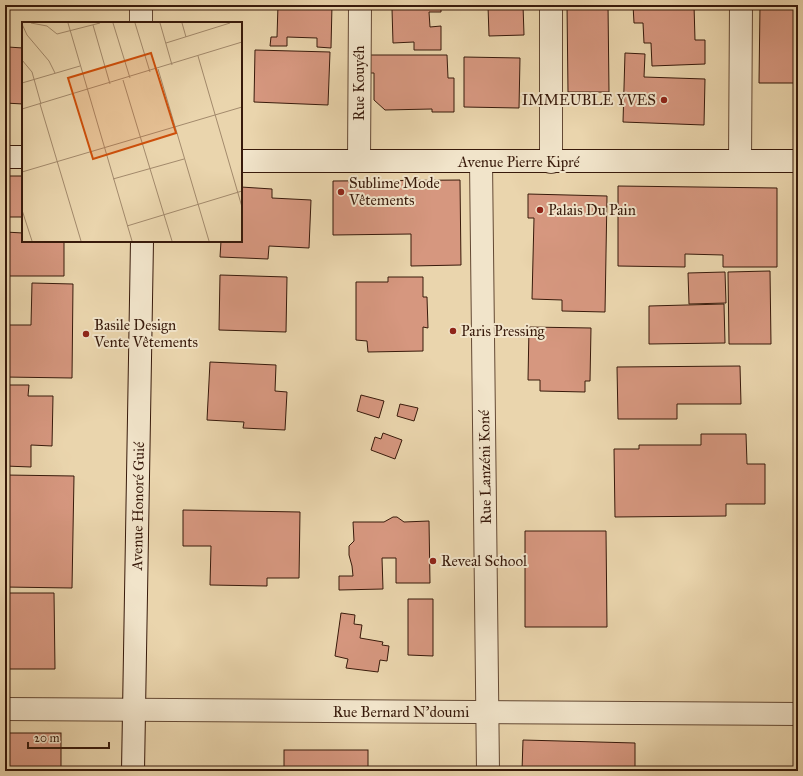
<svg xmlns="http://www.w3.org/2000/svg" width="803" height="776" font-family="'IM FELL Great Primer',serif">
  <rect width="100%" height="100%" fill="#ead5ad"/>
  <filter id="stains"><feTurbulence type="fractalNoise" baseFrequency=".005" numOctaves="4"/><feColorMatrix values="0 0 0 0 .2 0 0 0 0 .09 0 0 0 0 .02 0 0 0 .5 -.17"/></filter>
  <radialGradient id="worn" r=".72"><stop offset=".6" stop-color="#630" stop-opacity="0"/><stop offset="1" stop-color="#630" stop-opacity=".3"/></radialGradient>
  <g fill="#d6977f" stroke="#381a0b">
    <path d="M278,5H332L331,48L317,47V38L287,37V46H270L271,37H277Z"/>
    <path d="M523,5L524,35L489,36L488,6Z"/>
    <path d="M567,5H608L609,92H568Z"/>
    <path d="M633,5H694L695,40H705V64L652,66L651,43H644L643,23H634Z"/>
    <path d="M760,5H798V83H759Z"/>
    <path d="M441,8V12H429L430,27L441,26V50H414V42L393,43L392,9Z"/>
    <path d="M8,47L23,48V104L5,103Z"/>
    <path d="M255,50L330,52L328,105L254,102Z"/>
    <path d="M625,53L645,54L644,77L705,79L704,125L623,122Z"/>
    <path d="M370,55H447L448,78H454V112H432V109L385,110L374,100V73H370Z"/>
    <path d="M464,57L520,58L519,108L464,107Z"/>
    <rect x="5" y="176" width="18" height="41"/>
    <path d="M460,180L461,265L411,266V234L333,235V181Z"/>
    <path d="M618,186L777,188V267H723V255L685,254V267L618,266Z"/>
    <path d="M241,187L272,189V198L311,200L309,248L269,246L268,259L220,257L221,241H241Z"/>
    <path d="M528,194L607,196L605,312L562,311V300L532,299L534,218H528Z"/>
    <path d="M5,232L23,233V241H64V276H5Z"/>
    <path d="M770,271L771,344H729L728,272Z"/>
    <path d="M725,272L726,303L689,304L688,273Z"/>
    <path d="M220,275L287,277L286,332L219,330Z"/>
    <path d="M388,277H423V297H427L428,328L423,327V351L368,352L367,341L356,340V282H388Z"/>
    <path d="M32,283L73,284L72,378L5,377V325H31Z"/>
    <path d="M724,304L725,343L649,344V306Z"/>
    <path d="M529,327L591,328L590,381H585V392L540,391V380H528Z"/>
    <path d="M210,362L276,365L275,391L287,392L285,430L243,428L244,422L207,420Z"/>
    <path d="M740,366L741,404H677V419H618L617,367Z"/>
    <path d="M5,385H29L28,396H53L52,446L31,445V467L5,466Z"/>
    <path d="M361,395L384,401L379,418L357,411Z"/>
    <path d="M400,404L418,408L414,421L397,416Z"/>
    <path d="M383,433L402,440L395,459L371,450L375,437L381,439Z"/>
    <path d="M701,434H746L747,464H765V504H726V516L615,517L614,449H639V445H701Z"/>
    <path d="M5,475L74,476L72,588L5,587Z"/>
    <path d="M183,510L300,512L299,578H267V586L210,585L211,546H183Z"/>
    <path d="M393,517H397L404,522L429,521L430,583H396V558H382L383,589L339,590V576H353L352,566L349,555V546L354,541L353,522H384Z"/>
    <path d="M525,531H606L607,627H525Z"/>
    <path d="M5,593H54L55,669H5Z"/>
    <path d="M408,599H433V656L408,655Z"/>
    <path d="M341,613L355,615L354,624L362,625L360,638L383,642L382,645L389,646L387,661L380,660L378,672L346,668L348,659L335,656Z"/>
    <rect x="5" y="733" width="56" height="38"/>
    <path d="M523,740L635,743V771H522Z"/>
    <rect x="284" y="750" width="84" height="21"/>
    <path d="M643,769L733,770V771H643Z"/>
  </g>
  <g fill="none" stroke-linecap="round" stroke-linejoin="round">
    <defs>
      <g id="street">
        <path d="M141,5V23"/>
        <path d="M551,5V162"/>
        <path d="M359,160L360,5"/>
        <path d="M740,161L741,5"/>
        <path d="M481,162L488,771"/>
        <path d="M5,709L798,714"/>
      </g>
      <g id="secondary">
        <path d="M5,157H23"/>
        <path d="M241,161H798"/>
        <path d="M133,771L142,241"/>
      </g>
    </defs>
    <use href="#street" stroke="#644934" stroke-width="24"/>
    <use href="#secondary" stroke="#381a0b" stroke-width="24"/>
    <use href="#street" stroke="#f1e4ca" stroke-width="22"/>
    <use href="#secondary" stroke="#f1e4ca" stroke-width="22"/>
  </g>
  <g fill="#8f2418" stroke="#f1e4ca" stroke-width="1.5">
    <circle cx="664" cy="100" r="4"/>
    <circle cx="341" cy="192" r="4"/>
    <circle cx="540" cy="210" r="4"/>
    <circle cx="453" cy="331" r="4"/>
    <circle cx="86" cy="334" r="4"/>
    <circle cx="433" cy="561" r="4"/>
  </g>
  <g text-anchor="middle" dominant-baseline="central" stroke-width="4" stroke-linejoin="round" paint-order="stroke">
    <g font-size="15" fill="#381a0b" stroke="#f1e4ca">
      <text transform="translate(359 83) rotate(-90)">Rue Kouyéh</text>
      <text x="519" y="162">Avenue Pierre Kipré</text>
      <text transform="translate(485 467) rotate(-91)">Rue Lanzéni Koné</text>
      <text transform="translate(138 506) rotate(-89)">Avenue Honoré Guié</text>
      <text x="401" y="712">Rue Bernard N'doumi</text>
    </g>
    <g font-size="15" fill="#381a0b" stroke="#f1e4ca" text-anchor="start">
      <text x="656" y="100" text-anchor="end">IMMEUBLE YVES</text>
      <text x="349" y="183">Sublime Mode<tspan x="349" dy="17">Vêtements</tspan></text>
      <text x="548" y="210">Palais Du Pain</text>
      <text x="94" y="325">Basile Design<tspan x="94" dy="17">Vente Vêtements</tspan></text>
      <text x="461" y="331">Paris Pressing</text>
      <text x="441" y="561">Reveal School</text>
    </g>
  </g>
  <g transform="translate(22 22)">
    <rect width="220" height="220" fill="#ead5ad"/>
    <path fill="none" stroke="#a38a6c" stroke-width="1" d="M9,1L25,4L35,12L78,1M46,1L110,219M91,1L108,56M113,1L128,50M138,1L150,43M160,1L164,15M0,2L5,13L27,39L33,51M71,3L88,62M144,21L208,1M176,34L220,185M0,38L10,50L19,82M136,47L187,219M101,58L150,219M0,61L58,44M18,82L59,219M0,87L220,20M0,150L220,85M91,157L162,137M0,188L10,219M105,204L220,169"/>
    <path fill="#ce500c" fill-opacity="0.15" stroke="#ce500c" stroke-width="2" d="M129,31L154,111L71,137L46,56Z"/>
    <rect width="220" height="220" fill="none" stroke="#381a0b" stroke-width="2"/>
  </g>
  <rect width="803" height="776" fill="none" stroke="#ead5ad" stroke-width="20"/>
  <rect x="6" y="6" width="791" height="764" fill="none" stroke="#381a0b" stroke-width="2"/>
  <rect x="10" y="10" width="783" height="756" fill="none" stroke="#381a0b"/>
  <path d="M28 742v6h81v-6" fill="none" stroke="#381a0b" stroke-width="2"/>
  <text x="34" y="742" font-size="12" fill="#381a0b" stroke="#f1e4ca" stroke-width="3" paint-order="stroke">20 m</text>
  <rect width="100%" height="100%" filter="url(#stains)"/>
  <rect width="100%" height="100%" fill="url(#worn)"/>
</svg>
